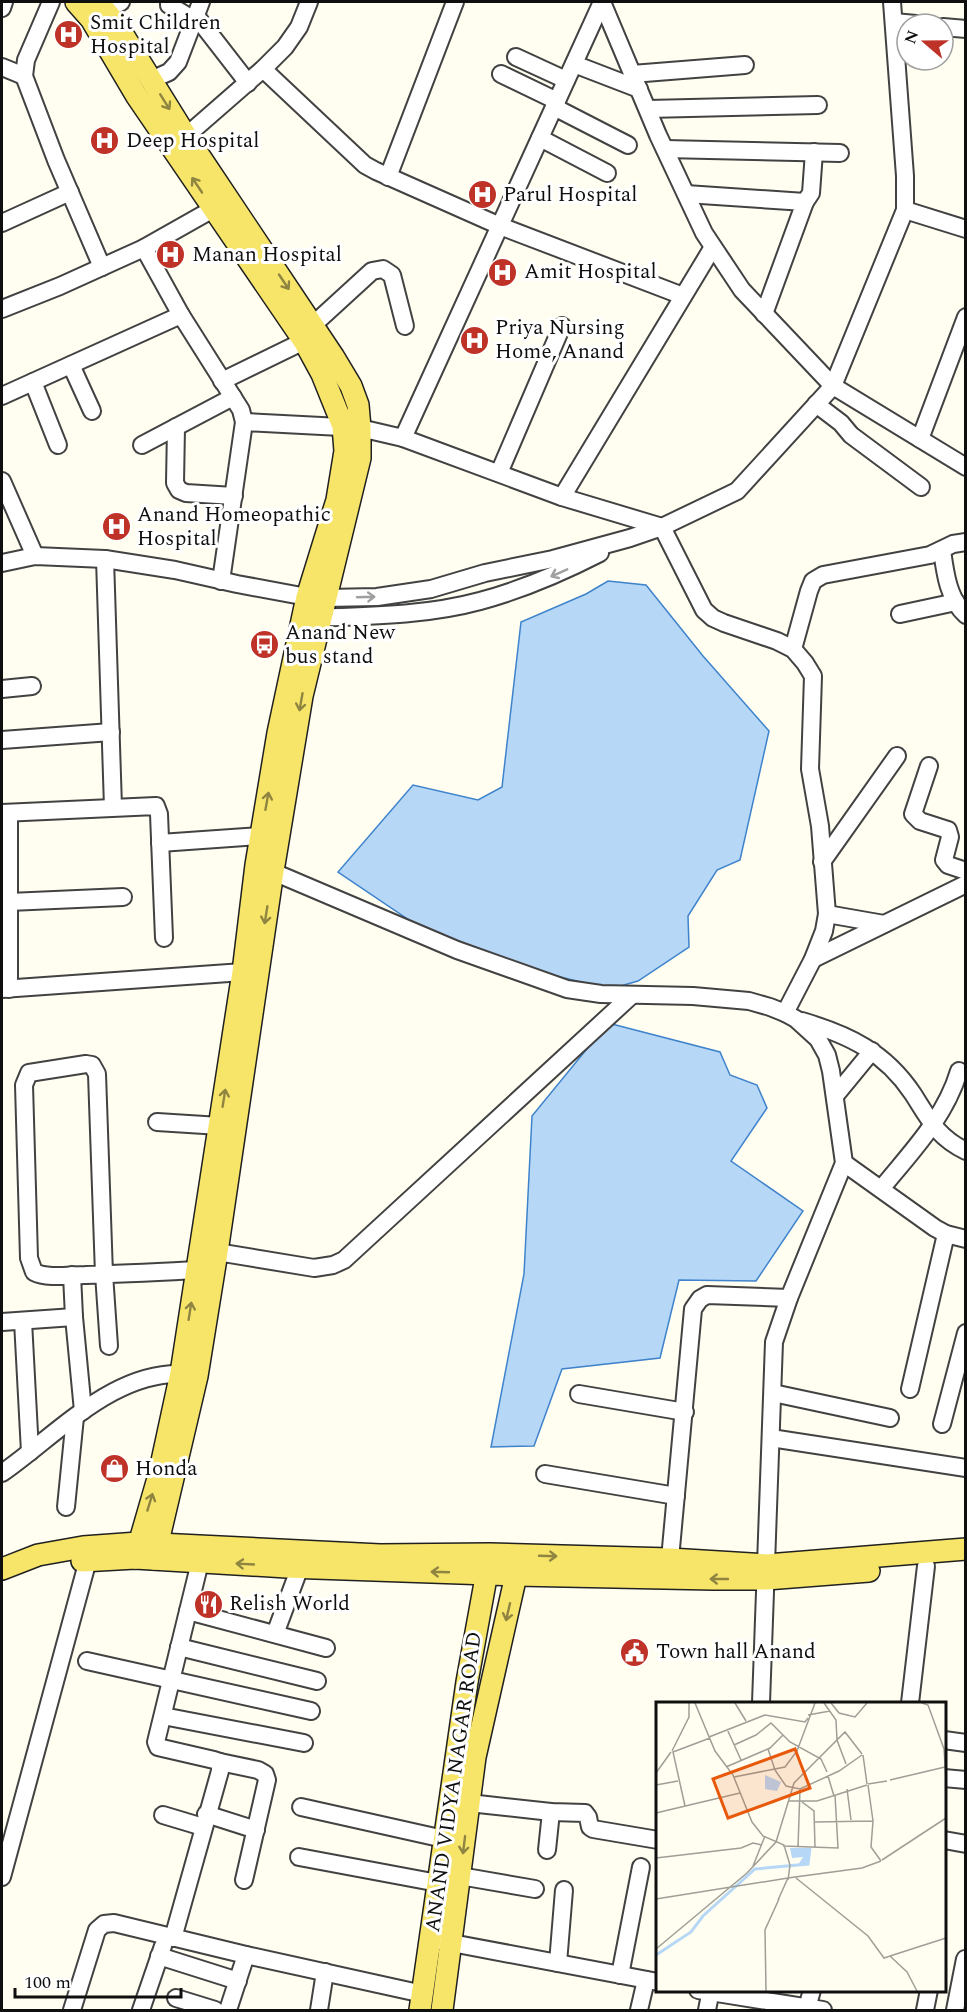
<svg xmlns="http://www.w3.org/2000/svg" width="967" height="2012" font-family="Spectral,serif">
  <rect width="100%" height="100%" fill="#fffef1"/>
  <g fill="#b7d7f6" stroke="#3e83cc" stroke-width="1.5">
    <path d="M608,581L646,585L703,656L769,731L740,860L717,870L688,916L689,947L638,981L610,989L535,971L424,930L338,872L413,785L478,800L502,787L521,622L586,594Z"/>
    <path d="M608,1023L720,1052L730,1075L757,1085L767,1108L731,1161L803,1211L756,1281L679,1280L660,1358L562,1369L534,1446L491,1447L524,1274L532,1116Z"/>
  </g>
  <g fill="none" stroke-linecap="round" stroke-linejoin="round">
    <defs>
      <g id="minor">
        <path d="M51,2L26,60L24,76L56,160L102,267"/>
        <path d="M169,2V5L194,20"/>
        <path d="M602,2L658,135L704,233L742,290L833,386L966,467"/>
        <path d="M2,8L4,2"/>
        <path d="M105,10L121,2"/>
        <path d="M196,16L248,83"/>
        <path d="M894,22L916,24"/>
        <path d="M943,27L966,29"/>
        <path d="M516,57L566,80"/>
        <path d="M574,64L639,89"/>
        <path d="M2,67L24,76"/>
        <path d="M263,69L365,165L376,171L500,226L683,296"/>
        <path d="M501,74L557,101"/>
        <path d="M632,74L745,65"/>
        <path d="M151,80L169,72L178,62L201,2"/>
        <path d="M554,107L628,145"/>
        <path d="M648,109L818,105"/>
        <path d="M540,138L607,173"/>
        <path d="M177,144L263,69L285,47L299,27L309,2"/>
        <path d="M665,149L840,153"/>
        <path d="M388,177L455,2"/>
        <path d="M686,194L805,202L764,314"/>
        <path d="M805,202L811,193L814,152"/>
        <path d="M905,210L966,229"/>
        <path d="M2,223L70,192"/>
        <path d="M144,248L181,315L241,410L244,422L221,581"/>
        <path d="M2,309L60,286L144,248L213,209"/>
        <path d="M313,325L372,271L383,269L392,275L405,326"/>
        <path d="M71,365L92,411"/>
        <path d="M222,381L304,341"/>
        <path d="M33,382L58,445"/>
        <path d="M2,396L181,315"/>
        <path d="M816,404L841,423L851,435L921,487"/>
        <path d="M244,422L360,428L403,438L562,497L662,527L704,610L713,618L724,623L777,641L793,649L805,663L813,676L810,769L820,826L827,914L824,931L813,959L785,1013"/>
        <path d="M176,427L175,483L179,490L186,493L234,496"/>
        <path d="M403,438L602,2"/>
        <path d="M920,439L966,317"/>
        <path d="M142,445L233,397"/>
        <path d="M499,473L562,326"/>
        <path d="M2,481L35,556"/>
        <path d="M562,497L713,247"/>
        <path d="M942,550C945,572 948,599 966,615"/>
        <path d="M105,559L113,807"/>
        <path d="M2,563L35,556L105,559L175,570L237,584L307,597L326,598L377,597L431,589L485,573L553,559L630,538L662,527L737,491L833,386L905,210V176L892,2"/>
        <path d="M900,614L956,602"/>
        <path d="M309,618C365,616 425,616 480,601C521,590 561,573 600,553"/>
        <path d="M793,649L809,591L813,581L823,575L930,555L953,544L966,542"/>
        <path d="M2,689L32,686"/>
        <path d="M2,740L111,732"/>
        <path d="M929,766L913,814L920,821L948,830L950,837L944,860L948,865L966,871"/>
        <path d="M2,813L156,806L159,814L164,938"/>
        <path d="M9,813V989"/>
        <path d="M160,843L261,836"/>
        <path d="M822,862L897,756"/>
        <path d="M264,868L457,950L567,989L601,994L693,996L749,1001L770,1007L785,1013L796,1019L818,1039L827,1055L831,1071L844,1163L789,1298L774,1342L761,1703"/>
        <path d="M9,902L123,897"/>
        <path d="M827,914L884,924"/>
        <path d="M813,959L966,884"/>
        <path d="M2,989L243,972"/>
        <path d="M802,1021C849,1035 885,1052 913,1094C929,1119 937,1137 966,1151"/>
        <path d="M835,1096L872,1051"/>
        <path d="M157,1122L220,1126"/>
        <path d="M844,1163L935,1228L946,1234L966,1239"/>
        <path d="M881,1189C911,1152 945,1118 959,1071"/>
        <path d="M205,1250L314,1268L333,1265L344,1260L632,995"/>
        <path d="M72,1275L74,1317L83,1411"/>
        <path d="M23,1321L30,1452"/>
        <path d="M2,1322L74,1317"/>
        <path d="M109,1346L104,1274L97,1074L92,1065L86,1064L29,1073L24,1085L29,1258L34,1272C48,1279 69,1275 85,1275C122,1274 159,1272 197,1270H207"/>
        <path d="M910,1389L946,1234"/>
        <path d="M773,1393L890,1418"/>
        <path d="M579,1394L685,1412"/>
        <path d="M942,1424L966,1333"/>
        <path d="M771,1438L966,1468"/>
        <path d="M2,1473C57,1435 119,1364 193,1375"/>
        <path d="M545,1474L676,1496"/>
        <path d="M66,1507L75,1417"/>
        <path d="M670,1559L693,1309L700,1299L707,1295L789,1298"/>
        <path d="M188,1611L326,1648"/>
        <path d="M275,1634L300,1567"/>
        <path d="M179,1647L317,1681"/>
        <path d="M87,1661L311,1711"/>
        <path d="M910,1703L926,1566"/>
        <path d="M163,1716L304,1743"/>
        <path d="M944,1740L966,1743"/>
        <path d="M220,1762L258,1770L265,1774L267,1780L244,1880"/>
        <path d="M944,1778L966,1780"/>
        <path d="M469,1803L551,1812L585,1813L588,1817L590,1827L593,1829L658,1840"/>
        <path d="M301,1807L444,1839"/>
        <path d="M206,1814L256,1830"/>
        <path d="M163,1815L203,1827"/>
        <path d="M944,1840L966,1844"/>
        <path d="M547,1850L551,1812"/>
        <path d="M299,1857L438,1883"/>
        <path d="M460,1876L535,1889"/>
        <path d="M2,1877L88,1560"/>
        <path d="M173,1938L220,1771V1762L214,1760L162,1748L158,1747L156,1742L200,1562"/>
        <path d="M441,1941L658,1982"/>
        <path d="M159,1956L238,1981"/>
        <path d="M558,1963L564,1890"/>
        <path d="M620,1975L641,1867"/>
        <path d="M698,1990L823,2010"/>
        <path d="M176,1998L215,2010"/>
        <path d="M807,2008L812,1990"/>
        <path d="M72,2010L97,1930L104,1924L114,1923L246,1955L423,1994"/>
        <path d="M141,2010L163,1946"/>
        <path d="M228,2010L246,1955"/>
        <path d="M319,2010L325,1972"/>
        <path d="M639,2010L646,1980"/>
        <path d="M707,2010L711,1990"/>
        <path d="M925,2010L929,1990"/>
        <path d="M955,2010L965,1959"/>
      </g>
      <g id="major">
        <path d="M76,2L91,19L136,95L304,341L322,374L343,426L345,451L337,500L307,597L278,733L256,865L243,972L181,1373L159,1475L135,1558"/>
        <path d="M98,2L117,25L186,136L333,356L351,386L358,405L360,428V458L302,696L273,871L217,1252L197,1376L154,1559"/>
        <path d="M82,1561L135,1558L287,1567L516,1575L713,1579H766L869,1571"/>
        <path d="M2,1569L38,1555L83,1547L138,1543L380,1555L490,1554L670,1559L767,1565L966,1549"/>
        <path d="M420,2010L467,1682L489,1561"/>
        <path d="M442,2010L475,1757L519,1562"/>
      </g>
    </defs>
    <use href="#minor" stroke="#424242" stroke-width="20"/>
    <use href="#major" stroke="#202020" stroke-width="24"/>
    <use href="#minor" stroke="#fff" stroke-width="16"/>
    <use href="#major" stroke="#f7e56a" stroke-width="21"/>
  </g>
  <defs><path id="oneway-shaft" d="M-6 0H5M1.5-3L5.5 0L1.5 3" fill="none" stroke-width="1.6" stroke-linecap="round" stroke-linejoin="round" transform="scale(1.5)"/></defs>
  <g stroke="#8f8541">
    <use href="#oneway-shaft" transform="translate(165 102) rotate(58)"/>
    <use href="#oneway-shaft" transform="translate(197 185) rotate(-124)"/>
    <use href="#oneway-shaft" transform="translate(284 282) rotate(56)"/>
    <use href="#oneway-shaft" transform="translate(301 702) rotate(100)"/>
    <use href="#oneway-shaft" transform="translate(267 801) rotate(-80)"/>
    <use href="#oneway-shaft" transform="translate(266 915) rotate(99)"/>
    <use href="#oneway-shaft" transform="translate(224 1098) rotate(-81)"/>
    <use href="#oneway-shaft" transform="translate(190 1311) rotate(-81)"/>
    <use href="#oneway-shaft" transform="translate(150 1502) rotate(-73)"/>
    <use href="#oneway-shaft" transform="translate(548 1556) rotate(2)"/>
    <use href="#oneway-shaft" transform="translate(245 1564) rotate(-177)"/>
    <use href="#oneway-shaft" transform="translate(440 1572) rotate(-178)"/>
    <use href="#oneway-shaft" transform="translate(719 1579) rotate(-180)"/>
    <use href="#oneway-shaft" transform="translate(508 1612) rotate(103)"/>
    <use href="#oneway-shaft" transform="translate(464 1845) rotate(97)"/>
  </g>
  <g stroke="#9f9f9f">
    <use href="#oneway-shaft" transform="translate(559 573) rotate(156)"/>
    <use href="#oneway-shaft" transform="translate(366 597) rotate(-2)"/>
  </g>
  <defs>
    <symbol id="hospital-disc" viewBox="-11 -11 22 22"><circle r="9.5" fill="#be3228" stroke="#fff"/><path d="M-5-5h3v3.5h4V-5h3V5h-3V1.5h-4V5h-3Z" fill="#fff"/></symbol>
    <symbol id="bus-disc" viewBox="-11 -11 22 22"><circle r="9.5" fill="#be3228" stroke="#fff"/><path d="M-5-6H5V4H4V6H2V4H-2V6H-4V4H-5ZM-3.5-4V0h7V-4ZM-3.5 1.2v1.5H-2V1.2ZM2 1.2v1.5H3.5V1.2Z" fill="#fff"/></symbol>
    <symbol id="shop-disc" viewBox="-11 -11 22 22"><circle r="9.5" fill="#be3228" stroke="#fff"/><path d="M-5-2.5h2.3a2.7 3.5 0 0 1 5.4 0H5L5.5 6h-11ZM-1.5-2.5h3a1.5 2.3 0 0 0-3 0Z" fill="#fff"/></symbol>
    <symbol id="restaurant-disc" viewBox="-11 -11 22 22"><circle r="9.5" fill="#be3228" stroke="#fff"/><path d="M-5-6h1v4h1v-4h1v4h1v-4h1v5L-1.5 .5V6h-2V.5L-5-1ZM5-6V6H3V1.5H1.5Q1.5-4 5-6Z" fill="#fff"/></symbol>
    <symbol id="civic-disc" viewBox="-11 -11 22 22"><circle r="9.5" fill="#be3228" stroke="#fff"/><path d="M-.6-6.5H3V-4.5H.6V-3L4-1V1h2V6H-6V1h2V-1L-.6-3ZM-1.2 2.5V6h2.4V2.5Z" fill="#fff"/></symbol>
  </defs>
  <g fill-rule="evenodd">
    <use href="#hospital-disc" x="52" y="18" width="33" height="33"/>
    <use href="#hospital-disc" x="88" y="124" width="33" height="33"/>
    <use href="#hospital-disc" x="466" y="178" width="33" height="33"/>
    <use href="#hospital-disc" x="154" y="238" width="33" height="33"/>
    <use href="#hospital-disc" x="486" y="256" width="33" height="33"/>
    <use href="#hospital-disc" x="458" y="324" width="33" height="33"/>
    <use href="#hospital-disc" x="100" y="510" width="33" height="33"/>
    <use href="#bus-disc" x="248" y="628" width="33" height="33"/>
    <use href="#shop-disc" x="98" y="1452" width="33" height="33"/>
    <use href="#restaurant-disc" x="192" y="1588" width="33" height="33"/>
    <use href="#civic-disc" x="618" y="1636" width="33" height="33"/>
  </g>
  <g text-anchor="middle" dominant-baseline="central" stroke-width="6" stroke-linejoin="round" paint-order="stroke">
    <g font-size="21" fill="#0f0f0f" stroke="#fff" text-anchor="start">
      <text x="90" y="23">Smit Children<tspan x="90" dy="24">Hospital</tspan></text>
      <text x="126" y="141">Deep Hospital</text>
      <text x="503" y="195">Parul Hospital</text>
      <text x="192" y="255">Manan Hospital</text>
      <text x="524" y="272">Amit Hospital</text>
      <text x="495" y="328">Priya Nursing<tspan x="495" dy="24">Home, Anand</tspan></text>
      <text x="137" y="515">Anand Homeopathic<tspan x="137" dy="24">Hospital</tspan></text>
      <text x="285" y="633">Anand New<tspan x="285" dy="24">bus stand</tspan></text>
      <text x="135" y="1469">Honda</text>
      <text x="229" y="1604">Relish World</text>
      <text x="656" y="1652">Town hall Anand</text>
    </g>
    <g font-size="21" fill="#0f0f0f" stroke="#fff">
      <text transform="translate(454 1782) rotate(-82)">ANAND VIDYA NAGAR ROAD</text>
    </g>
  </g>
  <g transform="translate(656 1702)">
    <rect width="290" height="290" fill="#fffef1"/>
    <path d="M109,73L125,80L121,89L109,87ZM134,146H153V163H142L147,155L136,156Z" fill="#b7d7f6"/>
    <path fill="none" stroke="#b7d7f6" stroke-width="3" d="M0,253L35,230L47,214L99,167L152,162L154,146"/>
    <path fill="none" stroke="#9f9e97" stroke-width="1.5" d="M39,1L59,49L77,73L96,120L107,134L128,143L134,163L132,178M79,1L90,19M168,1L180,18L181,38L190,62M175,1L183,11L199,15L211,1M266,1L272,3L288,47L290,77M152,13L174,9M71,27L85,58M53,35L109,13L149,20L152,16M78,43L100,33L115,21L134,40L165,57L171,70M112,47L119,68M16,49L33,15V1M207,53L211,82M70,65L114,46L127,33M119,68L130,84L144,87L183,69L206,53M0,71L15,50M172,74L178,94M78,75L129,65L141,49L159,1M234,78L289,65M212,82L231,79M0,83L22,79M212,83L217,119M191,87L195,118M133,99H161L211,83M146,100L158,109L159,145M29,104L17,50L54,36M0,111L84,91M217,119L215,145L225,159M159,120L217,119M127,144L182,146L179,93M142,145L144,87M0,156L85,146L97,141L106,143M226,158L290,116M97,164L109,134M140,176L212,234L228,256L234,254L251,270L261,289M0,197L132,176M122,198L132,176L206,166L225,159M0,247L91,171L120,140L138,81L189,30L206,52M234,254L290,236M110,289L109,228L123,197"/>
    <path fill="#e8590c" fill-opacity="0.15" stroke="#e8590c" stroke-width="3" d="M139,47L154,86L72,116L57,77Z"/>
    <rect width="290" height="290" fill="none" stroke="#0f0f0f" stroke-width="3"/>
  </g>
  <rect width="967" height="2012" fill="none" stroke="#0f0f0f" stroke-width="6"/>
  <g transform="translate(925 42) rotate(290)"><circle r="28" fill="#ffffff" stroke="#9f9f9f" stroke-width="1.5"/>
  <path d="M0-4.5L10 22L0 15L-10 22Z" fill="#be3228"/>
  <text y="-9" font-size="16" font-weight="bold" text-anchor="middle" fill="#0f0f0f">N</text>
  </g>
  <path d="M15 1988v9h166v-9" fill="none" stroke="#0f0f0f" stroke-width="3"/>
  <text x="24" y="1988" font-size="18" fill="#0f0f0f" stroke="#ffffff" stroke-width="4.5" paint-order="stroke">100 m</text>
</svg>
